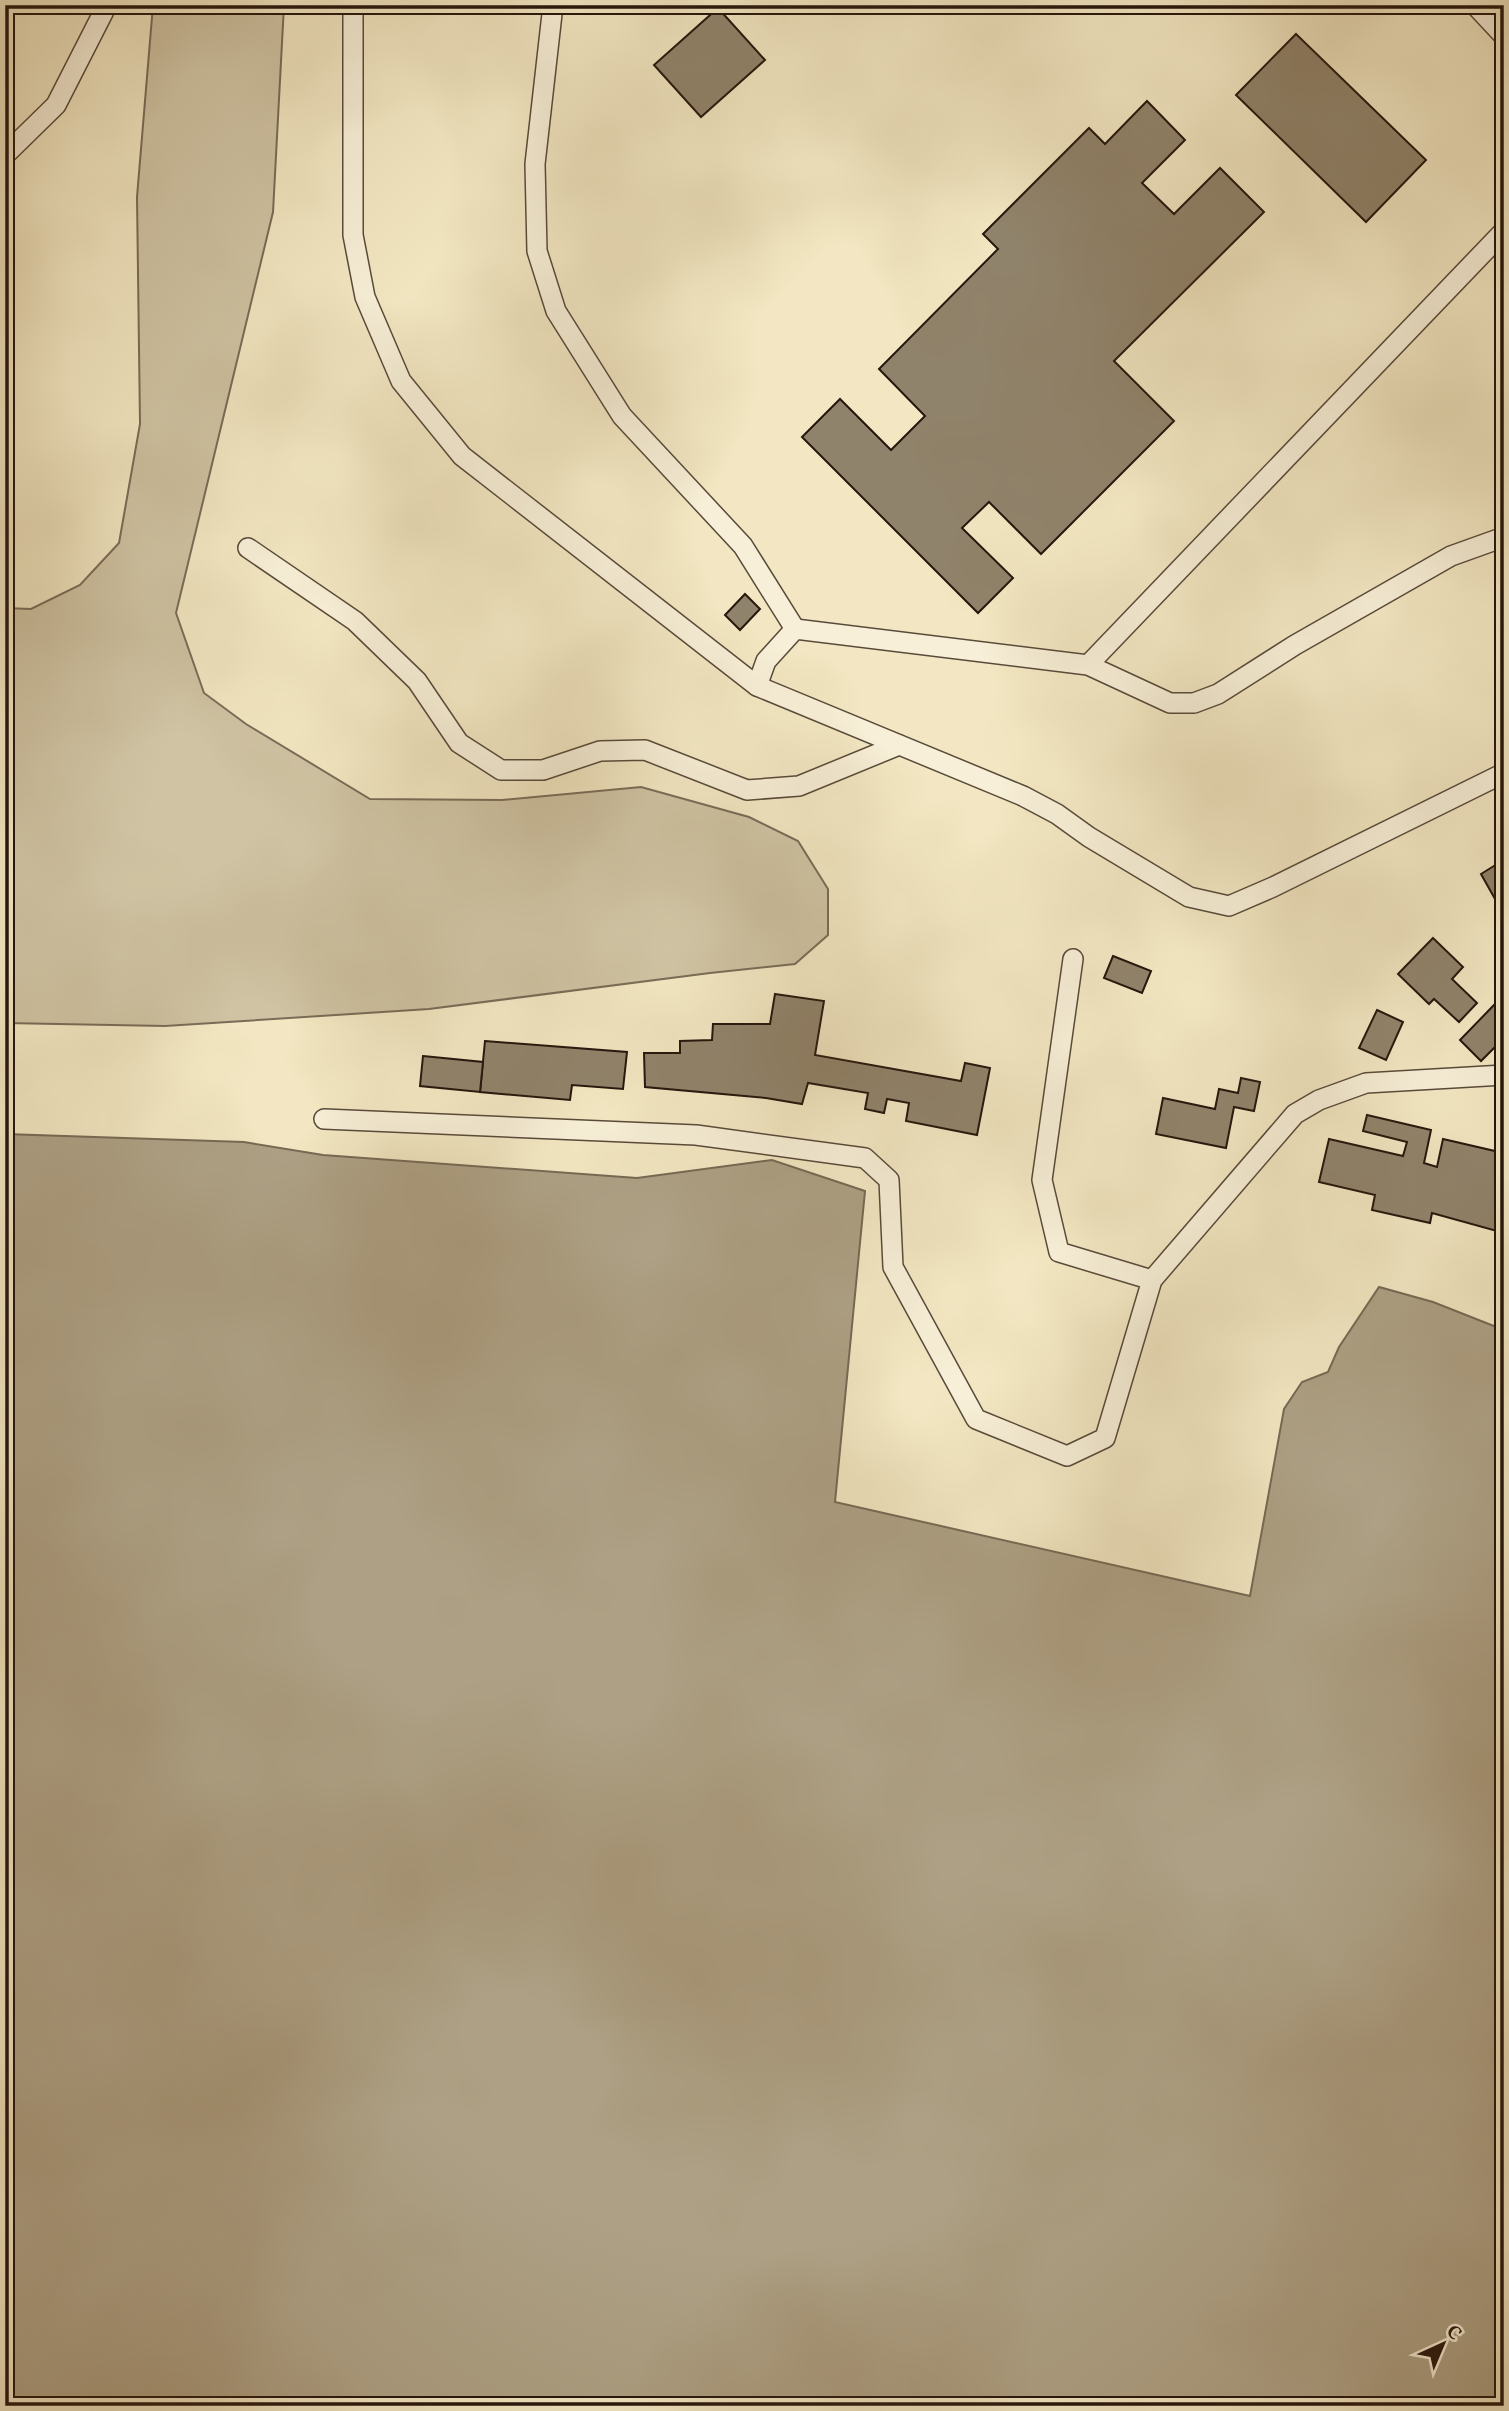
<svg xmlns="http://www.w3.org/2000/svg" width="1509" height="2411" font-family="Vollkorn,serif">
  <rect width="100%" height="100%" fill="#f2e7c2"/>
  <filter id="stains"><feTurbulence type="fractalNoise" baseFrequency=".00286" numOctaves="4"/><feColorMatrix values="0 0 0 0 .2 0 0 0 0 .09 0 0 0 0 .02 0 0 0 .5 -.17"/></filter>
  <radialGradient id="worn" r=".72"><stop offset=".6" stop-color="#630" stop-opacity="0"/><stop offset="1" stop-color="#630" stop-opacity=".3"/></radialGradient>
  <path fill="#cfc3a3" stroke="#7a6c58" stroke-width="2" d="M153,5H284L273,212L176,613L204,693L246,724L370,799L502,800L641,787L749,817L798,841L828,889V935L795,964L710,973L429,1009L165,1026L5,1023V608L31,609L80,585L119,543L140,424L137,197Z"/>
  <path fill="#ada084" stroke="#776954" stroke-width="2" d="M5,1134L244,1142L323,1155L637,1178L772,1160L865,1191L835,1502L1250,1596L1284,1409L1302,1382L1328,1372L1339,1347L1379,1287L1433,1302L1504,1330V2406H5Z"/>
  <g fill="#90836b" stroke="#26160d" stroke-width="2">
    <path d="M718,8L765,60L701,117L654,65Z"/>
    <path d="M1296,34L1426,160L1366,222L1236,95Z"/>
    <path d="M1147,101L1185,140L1142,183L1174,214L1220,168L1264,212L1114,361L1174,421L1041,554L989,502L962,528L1013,578L978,613L802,437L840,399L891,450L925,416L879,369L998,249L983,234L1089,128L1105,144Z"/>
    <path d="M745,594L760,609L740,630L725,615Z"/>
    <path d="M1502,861L1504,903L1499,906L1481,874Z"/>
    <path d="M1433,938L1463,967L1452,979L1477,1003L1459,1022L1434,999L1429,1004L1398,974Z"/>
    <path d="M1113,956L1151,971L1142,993L1104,978Z"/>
    <path d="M775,994L824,1001L815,1055L961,1081L965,1063L990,1068L977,1135L906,1121L909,1103L887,1099L884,1113L865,1109L868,1093L808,1083L802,1104L766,1098L645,1087L644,1053H680V1041L712,1040L713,1024H770Z"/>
    <path d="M1495,1004L1504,1012V1038L1481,1061L1460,1040Z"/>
    <path d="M1377,1010L1403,1022L1386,1060L1359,1048Z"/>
    <path d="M485,1041L627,1052L623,1089L572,1085L570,1100L480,1092Z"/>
    <path d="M423,1056L483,1062L480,1092L420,1086Z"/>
    <path d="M1241,1078L1260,1082L1254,1111L1234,1107L1226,1148L1156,1134L1163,1098L1215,1109L1219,1089L1238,1093Z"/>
    <path d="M1367,1115L1431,1130L1424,1163L1437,1167L1443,1139L1495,1151L1504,1130V1233L1432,1213L1430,1223L1372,1210L1375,1195L1319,1182L1329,1139L1403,1156L1407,1142L1363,1131Z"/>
  </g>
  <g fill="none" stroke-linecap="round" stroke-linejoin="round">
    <defs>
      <g id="service">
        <path d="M353,5V235L365,297L401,381L462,456L757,686"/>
        <path d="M553,5L535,164L537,251L556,311L622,416L743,546L795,629"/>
        <path d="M1475,5L1504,36"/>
        <path d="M5,155L56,105L107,5"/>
        <path d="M1504,537L1451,556L1295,645L1218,694L1194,703H1170L1088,665L795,629L766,661L757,686L1023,796L1057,814L1089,837L1189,897L1229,906L1273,887L1504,773"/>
        <path d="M248,548L355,621L417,681L459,743L501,770H543L600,751L645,750L747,790L799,786L899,745"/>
        <path d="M1088,665L1504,231"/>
        <path d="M1073,959L1042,1180L1059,1252L1152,1280"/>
        <path d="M324,1119L696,1135L865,1158L889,1180L893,1267L976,1419L1067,1456L1105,1438L1152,1280L1295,1114L1319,1100L1366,1083L1504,1075"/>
      </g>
    </defs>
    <use href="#service" stroke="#594a3a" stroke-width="22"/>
    <use href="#service" stroke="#f7efd7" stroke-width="19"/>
  </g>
  <rect width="1509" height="2411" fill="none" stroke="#f2e7c2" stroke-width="28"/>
  <rect x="7" y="7" width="1495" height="2397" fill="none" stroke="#26160d" stroke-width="3.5"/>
  <rect x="14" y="14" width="1481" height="2383" fill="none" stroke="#26160d" stroke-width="2"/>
  <g transform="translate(1443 2344) rotate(44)" stroke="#f7efd7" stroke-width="5" paint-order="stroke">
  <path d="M0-5L12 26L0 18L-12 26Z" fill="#26160d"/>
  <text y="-10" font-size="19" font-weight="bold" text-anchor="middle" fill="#26160d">С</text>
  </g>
  <rect width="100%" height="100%" filter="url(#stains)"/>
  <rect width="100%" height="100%" fill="url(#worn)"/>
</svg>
